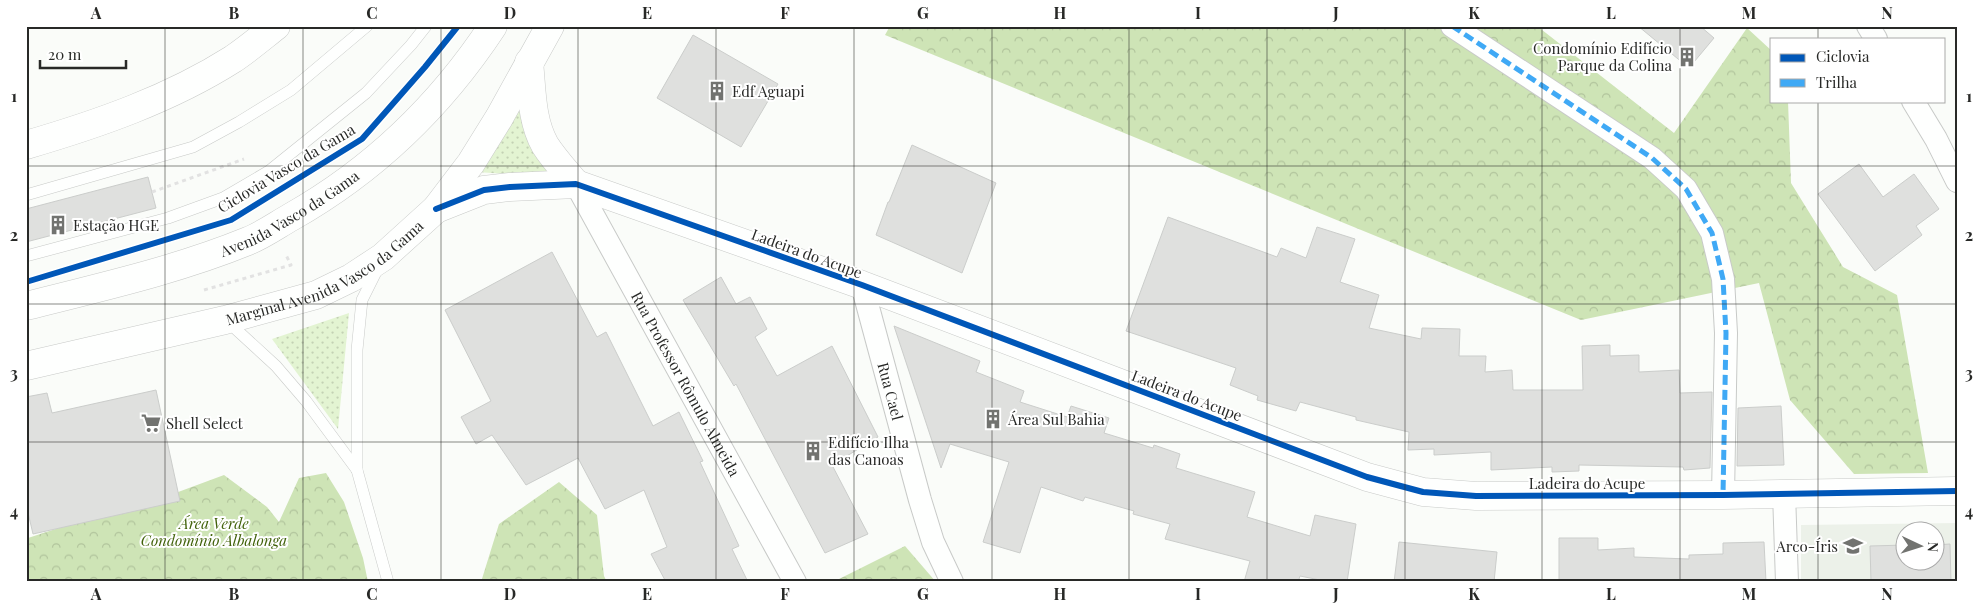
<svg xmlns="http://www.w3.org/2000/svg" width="1983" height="608" font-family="'Playfair Display',serif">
  <defs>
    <pattern id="grass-dots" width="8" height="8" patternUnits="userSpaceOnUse" patternTransform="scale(1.25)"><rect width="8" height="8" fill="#e3f4d2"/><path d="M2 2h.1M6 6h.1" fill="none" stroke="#c3d1b4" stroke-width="1.8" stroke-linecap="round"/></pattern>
    <pattern id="forest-crowns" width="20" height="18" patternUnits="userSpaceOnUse" patternTransform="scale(1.25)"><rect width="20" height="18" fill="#cee4b6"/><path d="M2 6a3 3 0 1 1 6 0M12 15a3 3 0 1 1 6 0" fill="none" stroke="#b1c49c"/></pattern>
  </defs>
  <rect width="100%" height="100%" fill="#fafcf9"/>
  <path fill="#ecf1e9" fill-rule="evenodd" d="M1957,523V582H1801V525ZM1906,530H1936V560H1906Z"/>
  <g fill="url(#grass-dots)">
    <path d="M520,92L553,177L477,172Z"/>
    <path d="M349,313L338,429L272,339Z"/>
  </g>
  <g fill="url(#forest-crowns)">
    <path d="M890,26H1537L1674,133L1747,28L1772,51V101H1788L1791,183L1843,267L1897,295L1928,473L1854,474L1790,400L1759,283L1581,320L885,35Z"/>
    <path d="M326,473L344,502L363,558L368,582H26V541L28,538L77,522L127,511L224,475L267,507L279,522L299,478Z"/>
    <path d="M559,482L597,515L604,576L607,582H481L499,524Z"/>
    <path d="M905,546L936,582H833Z"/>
  </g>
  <g fill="#dfe0de" stroke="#cbcdcb">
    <path d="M1638,26H1700L1714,38L1689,68Z"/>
    <path d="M693,35L778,84L741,147L657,98Z"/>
    <path d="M912,145L996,183L962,273L876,235L888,202H889Z"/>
    <path d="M1859,164L1883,197L1914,174L1939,209L1916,226L1922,235L1875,271L1818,194Z"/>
    <path d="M148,177L156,208L26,242V209Z"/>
    <path d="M1168,217L1277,257L1281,248L1306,258L1317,227L1355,239L1340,282L1379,295L1369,328L1421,339L1422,328L1460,329L1459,356H1486L1485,372L1512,370L1513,390H1583L1582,346L1610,345V356L1639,355V372L1679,370L1680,393L1712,392L1710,468L1684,470L1683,467L1579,465V471L1552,472V467L1491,470V452L1434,455V449L1408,450L1409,432L1356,420V417L1300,402L1296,411L1257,400L1258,396L1230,385L1236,368L1126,331Z"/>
    <path d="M552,252L597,337L606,332L653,426L679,412L703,461L700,462L739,546L732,549L748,582H666L651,554L667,547L644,490L605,509L578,458L526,485L492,435L476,444L461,417L491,401L445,310Z"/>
    <path d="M721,277L736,304L750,297L767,329L755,337L777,376L832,346L878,437L832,465L868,534L825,553L736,384L734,386L683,300Z"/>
    <path d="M894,326L980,361L976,372L1024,391L1020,402L1067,417L1071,406L1109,418L1104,433L1153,448L1154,445L1180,454L1176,468L1255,492L1247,517L1310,536L1315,515L1356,524L1347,582H1330L1300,576L1298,582H1244L1250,561L1165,539L1170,524L1133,514L1134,511L1085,497L1083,501L1041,487L1020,553L983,542L1009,462L950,444L941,468Z"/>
    <path d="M156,390L180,501L33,534L26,504V397L47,393L52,413Z"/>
    <path d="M1781,406L1784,465L1737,466L1738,408Z"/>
    <path d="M1559,538H1598V550L1634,548V557L1689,559V555L1723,554V543L1764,542L1766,582H1559Z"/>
    <path d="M1399,542L1497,552L1494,582H1394Z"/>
    <path d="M1950,544L1951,582H1871L1870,546L1906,545V560H1936V545Z"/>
  </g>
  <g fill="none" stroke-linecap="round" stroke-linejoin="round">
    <defs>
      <g id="service">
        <path d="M26,195L193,147L239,122L291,90L367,26"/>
        <path d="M26,256L168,218L223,198L269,171L366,93L411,45L426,26"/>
        <path d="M378,268L362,300L357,350V470L388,582"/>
        <path d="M227,321L276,366L306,401L357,470"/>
      </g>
      <g id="minor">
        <path d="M1452,26L1652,158L1686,189L1712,233L1723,279L1726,333L1723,495"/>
        <path d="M1868,26L1876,39"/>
        <path d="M1913,101L1936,139L1957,181"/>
        <path id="s1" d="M576,184L795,582"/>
        <path id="s2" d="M862,285L920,500L933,542L952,582"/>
        <path d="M1784,493L1787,582"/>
      </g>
      <g id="tertiary">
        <path d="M529,62C532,90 531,120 545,145C554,159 566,172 576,184"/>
        <path d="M436,209L484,190L510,187L576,184L862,285L1367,477L1423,492L1476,496L1723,495L1957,491"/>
        <path id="s3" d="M26,366L225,320L316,295L351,278L383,257L436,209L471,163L499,118L550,26"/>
      </g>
      <g id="primary">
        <path d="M26,145C98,124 170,99 233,59C248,49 262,37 276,26"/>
        <path id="s4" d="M26,306C101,287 177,270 248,241C263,235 277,225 291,217C374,170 441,105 493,26"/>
      </g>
    </defs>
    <use href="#service" stroke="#c8cac8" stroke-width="12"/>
    <use href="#minor" stroke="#c8cac8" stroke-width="24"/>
    <use href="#tertiary" stroke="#c8cac8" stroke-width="29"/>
    <use href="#primary" stroke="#c8cac8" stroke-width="29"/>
    <g stroke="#e2e2e2" stroke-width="3" stroke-dasharray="4 4" stroke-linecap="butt">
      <path d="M152,192L244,159"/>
      <path d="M204,290L291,265L285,253"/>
    </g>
    <use href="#service" stroke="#fefffe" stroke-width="11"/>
    <use href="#minor" stroke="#fefffe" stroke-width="22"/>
    <use href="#tertiary" stroke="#fefffe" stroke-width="28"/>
    <use href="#primary" stroke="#fefffe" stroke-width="28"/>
    <path stroke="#3fa9f5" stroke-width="5" stroke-dasharray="10 5" stroke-linecap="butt" d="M1452,26L1652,158L1686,189L1712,233L1723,279L1726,333L1723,495"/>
    <defs>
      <g id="cycleway">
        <path d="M436,209L484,190L510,187L576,184L862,285L1367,477L1423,492L1476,496L1723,495L1957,491"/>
        <path d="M26,282L231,220L362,139L425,67L458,26"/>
      </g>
    </defs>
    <use href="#cycleway" stroke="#fff" stroke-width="9"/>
    <use href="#cycleway" stroke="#0057b8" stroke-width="6"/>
  </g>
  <path fill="none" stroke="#282927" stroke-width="1" stroke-opacity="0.55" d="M165,26V582M303,26V582M441,26V582M578,26V582M716,26V582M854,26V582M992,26V582M1129,26V582M1267,26V582M1405,26V582M1542,26V582M1680,26V582M1818,26V39M1818,101V582M26,166H1957M26,304H1957M26,442H1957"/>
  <defs>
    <symbol id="building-bare" viewBox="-9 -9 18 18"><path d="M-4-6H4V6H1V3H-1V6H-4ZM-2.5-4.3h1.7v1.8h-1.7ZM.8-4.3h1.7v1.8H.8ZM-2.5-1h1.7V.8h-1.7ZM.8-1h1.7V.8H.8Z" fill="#727370" stroke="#fff" stroke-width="2.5" paint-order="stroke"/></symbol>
    <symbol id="supermarket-bare" viewBox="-9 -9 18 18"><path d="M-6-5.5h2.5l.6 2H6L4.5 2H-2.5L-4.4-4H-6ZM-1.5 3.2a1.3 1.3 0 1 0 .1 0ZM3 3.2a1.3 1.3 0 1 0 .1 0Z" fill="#727370" stroke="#fff" stroke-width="2.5" paint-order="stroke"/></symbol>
    <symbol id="school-bare" viewBox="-9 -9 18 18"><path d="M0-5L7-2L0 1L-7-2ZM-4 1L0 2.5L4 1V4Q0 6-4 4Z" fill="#727370" stroke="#fff" stroke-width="2.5" paint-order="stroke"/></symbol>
  </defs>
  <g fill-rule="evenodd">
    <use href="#building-bare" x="1673" y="43" width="28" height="28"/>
    <use href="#building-bare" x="703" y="77" width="28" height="28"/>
    <use href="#building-bare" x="44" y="211" width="28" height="28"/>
    <use href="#building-bare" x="979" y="405" width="28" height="28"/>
    <use href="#supermarket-bare" x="137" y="409" width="28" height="28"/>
    <use href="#building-bare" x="799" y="437" width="28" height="28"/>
    <use href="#school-bare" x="1839" y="532" width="28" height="28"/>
  </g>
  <g text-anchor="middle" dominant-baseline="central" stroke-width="4" stroke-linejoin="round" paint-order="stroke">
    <g font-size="15" fill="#282927" stroke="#fff" text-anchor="start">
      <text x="1672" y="48" text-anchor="end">Condomínio Edifício<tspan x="1672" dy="17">Parque da Colina</tspan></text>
      <text x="732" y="91">Edf Aguapi</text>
      <text x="73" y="225">Estação HGE</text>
      <text x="1008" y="419">Área Sul Bahia</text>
      <text x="166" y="423">Shell Select</text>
      <text x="828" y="442">Edifício Ilha<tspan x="828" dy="17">das Canoas</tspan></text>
      <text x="1838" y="546" text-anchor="end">Arco-Íris</text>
    </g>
    <g font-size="15" fill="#282927" stroke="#fff">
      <text transform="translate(286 168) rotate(-31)">Ciclovia Vasco da Gama</text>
      <text stroke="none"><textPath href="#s4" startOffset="281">Avenida Vasco da Gama</textPath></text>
      <text transform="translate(807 253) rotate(20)">Ladeira do Acupe</text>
      <text stroke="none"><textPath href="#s3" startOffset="316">Marginal Avenida Vasco da Gama</textPath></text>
      <text stroke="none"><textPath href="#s1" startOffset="228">Rua Professor Rômulo Almeida</textPath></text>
      <text stroke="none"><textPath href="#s2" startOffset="110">Rua Cael</textPath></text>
      <text transform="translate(1187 395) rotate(21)">Ladeira do Acupe</text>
      <text x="1587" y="483">Ladeira do Acupe</text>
    </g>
    <g font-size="15" font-style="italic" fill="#406109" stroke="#fff">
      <text x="214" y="523">Área Verde<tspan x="214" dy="17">Condomínio Albalonga</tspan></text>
    </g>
  </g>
  <rect width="1983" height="608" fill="none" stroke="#ffffff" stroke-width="55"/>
  <rect x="1770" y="38" width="175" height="65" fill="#ffffff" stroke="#a9a9a9"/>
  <rect x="1780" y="54" width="25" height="8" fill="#0057b8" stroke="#a9a9a9"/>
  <text x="1816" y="62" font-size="15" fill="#282927">Ciclovia</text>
  <rect x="1780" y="79" width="25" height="8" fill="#3fa9f5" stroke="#a9a9a9"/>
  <text x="1816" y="88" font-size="15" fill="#282927">Trilha</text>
  <g transform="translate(1920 546) rotate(94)"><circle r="24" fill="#ffffff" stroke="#a9a9a9"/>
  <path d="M0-4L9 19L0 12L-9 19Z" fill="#727370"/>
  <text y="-8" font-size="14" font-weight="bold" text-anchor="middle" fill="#282927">N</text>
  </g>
  <path d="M40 60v8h86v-8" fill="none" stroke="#282927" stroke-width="2.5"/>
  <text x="48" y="60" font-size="15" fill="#282927" stroke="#ffffff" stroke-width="4" paint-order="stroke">20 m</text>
  <rect x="28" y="28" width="1928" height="552" fill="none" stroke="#282927" stroke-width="2"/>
  <g font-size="16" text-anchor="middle" font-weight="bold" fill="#282927">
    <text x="96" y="19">A</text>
    <text x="234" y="19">B</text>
    <text x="372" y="19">C</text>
    <text x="510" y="19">D</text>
    <text x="647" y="19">E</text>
    <text x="785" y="19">F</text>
    <text x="923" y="19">G</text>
    <text x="1060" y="19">H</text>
    <text x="1198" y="19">I</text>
    <text x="1336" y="19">J</text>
    <text x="1474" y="19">K</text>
    <text x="1611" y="19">L</text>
    <text x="1749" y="19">M</text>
    <text x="1887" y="19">N</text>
    <text x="14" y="102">1</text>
    <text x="1969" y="102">1</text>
    <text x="14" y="241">2</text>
    <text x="1969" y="241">2</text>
    <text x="14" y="379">3</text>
    <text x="1969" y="379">3</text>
    <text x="14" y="517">4</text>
    <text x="1969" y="517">4</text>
    <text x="96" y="600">A</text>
    <text x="234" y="600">B</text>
    <text x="372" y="600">C</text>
    <text x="510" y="600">D</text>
    <text x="647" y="600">E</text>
    <text x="785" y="600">F</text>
    <text x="923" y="600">G</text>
    <text x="1060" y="600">H</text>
    <text x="1198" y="600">I</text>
    <text x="1336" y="600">J</text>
    <text x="1474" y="600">K</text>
    <text x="1611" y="600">L</text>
    <text x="1749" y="600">M</text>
    <text x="1887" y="600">N</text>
  </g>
</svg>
